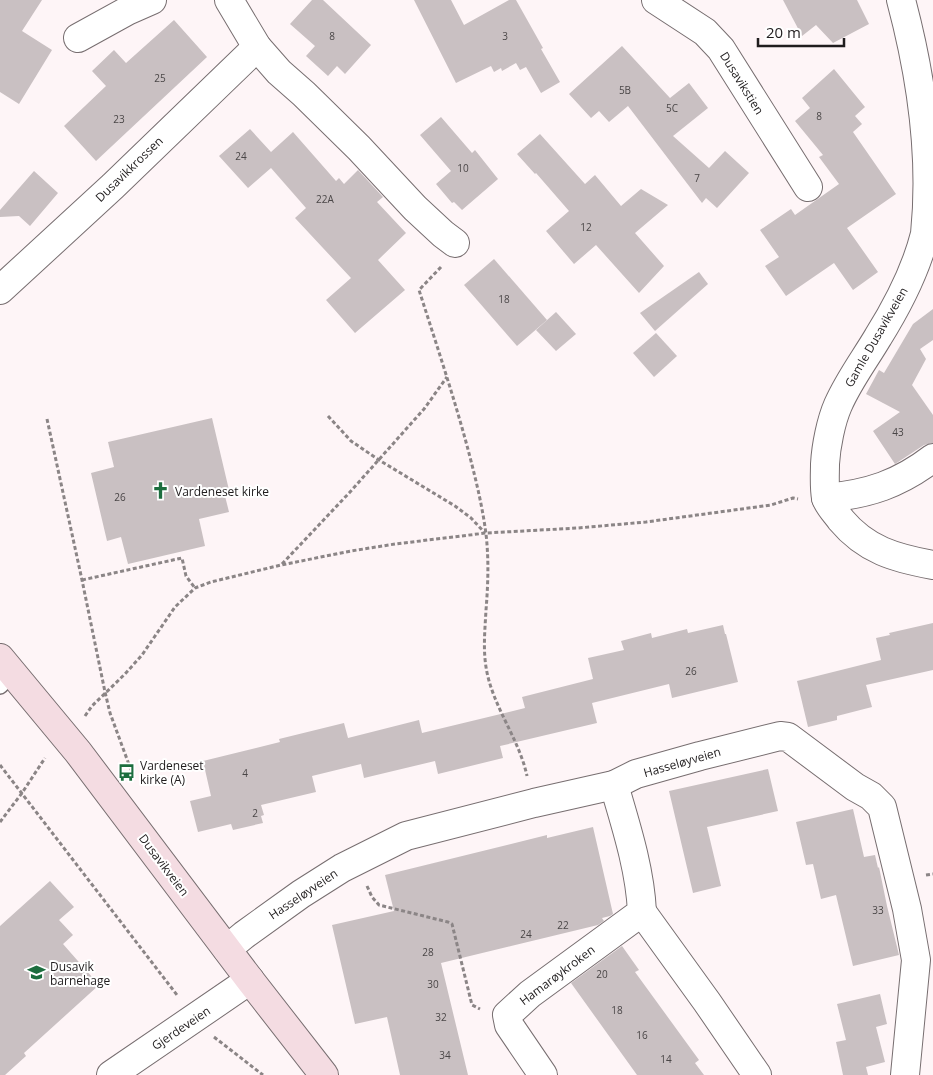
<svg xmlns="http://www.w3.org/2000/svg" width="933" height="1075" font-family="'Open Sans',sans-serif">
  <rect width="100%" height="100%" fill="#fef5f7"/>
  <g fill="#c9c0c2">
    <path d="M0,0H42L22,31L52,50L19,104L0,92Z"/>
    <path d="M312,0H323L371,45L345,74L337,66L328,76L306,56L315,46L290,24Z"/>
    <path d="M414,0H451L464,25L509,0H516L543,48L541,49L560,82L541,93L526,67L520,70L516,63L502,71L501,68L494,72L491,66L456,83Z"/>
    <path d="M783,0H857L869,24L833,43L816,25L802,36Z"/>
    <path d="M174,20L207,57L96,161L64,126L106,86L92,71L114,50L126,63Z"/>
    <path d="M622,46L670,98L689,83L708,108L673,136L709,168L725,151L749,173L717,208L706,198L702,203L628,106L609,122L599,111L591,118L569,94Z"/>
    <path d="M834,69L865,107L855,116L862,124L853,132L896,194L847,228L878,272L853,290L834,263L786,296L765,266L779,257L760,230L791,209L795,215L839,184L819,157L823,155L795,121L810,108L802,98Z"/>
    <path d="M441,117L472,153L475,150L498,179L462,210L454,202L452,203L436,184L451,171L420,135Z"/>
    <path d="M250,129L271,152L293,132L336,181L339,178L344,184L358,170L383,197L377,202L406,233L378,260L405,290L355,333L326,300L351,278L295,218L306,208L271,168L248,188L219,156Z"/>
    <path d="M540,134L585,184L595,175L621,206L641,189L668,205L635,233L664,266L639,293L596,245L574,264L546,231L569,211L536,173L535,174L517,154Z"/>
    <path d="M34,171L58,193L30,226L19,216L0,217V210Z"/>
    <path d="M494,259L547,320L517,346L464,285Z"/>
    <path d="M699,272L708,284L655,331L640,313Z"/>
    <path d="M933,309V340L920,349L926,359L912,385L933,415V443L924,445L895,464L873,431L900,412L866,394L879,370L884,373L913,324Z"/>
    <path d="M556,312L576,334L556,351L536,330Z"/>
    <path d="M656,333L677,356L654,377L633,353Z"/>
    <path d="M212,418L229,490L224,492L229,512L199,519L205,546L128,564L121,537L107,541L91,473L114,467L108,442Z"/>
    <path d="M933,623V670L866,685L872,707L837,716V720L808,727L797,681L881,660L876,638L890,635L889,633Z"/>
    <path d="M723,625L725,634H726L738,682L672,698L669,684L592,703L597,723L500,746L503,758L438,774L435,761L364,778L361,764L312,776L316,792L261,805L264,815L261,816L263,823L233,830L231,824L198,832L190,801L211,796L203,761L280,742L279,739L344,723L348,738L419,720L422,733L525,708L522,697L593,679L588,658L624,650L621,641L651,633L652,638L687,629L688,633Z"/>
    <path d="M768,769L778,811L707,827L721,886L693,893L669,791Z"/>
    <path d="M853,809L864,857L875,855L878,868L879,867L887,906L899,955L853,966L836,895L821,899L813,864L806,865L796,822Z"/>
    <path d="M593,827L613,914L610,916L602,918L604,921L598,925L441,963L468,1075H400L387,1017L355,1024L332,925L394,911L385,875L547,835V838Z"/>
    <path d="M50,881L74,907L59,920L73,935L63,944L99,985L24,1053L26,1056L5,1075H0V926Z"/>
    <path d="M622,946L639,970L635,972L699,1060L695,1063L704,1075H637L571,983Z"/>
    <path d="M880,994L887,1024L876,1027L885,1062L866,1067L868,1075H843L836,1042L846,1040L837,1004Z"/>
  </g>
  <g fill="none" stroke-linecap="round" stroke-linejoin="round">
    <defs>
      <path id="service" d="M0,686L13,673"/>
      <g id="minor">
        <path d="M229,0L257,47L279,72L304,94L359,148L415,208L443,234L455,243"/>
        <path d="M656,0L705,32L721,49L808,187"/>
        <path d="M901,0C921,75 933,156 925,234C916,270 898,305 878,337C865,359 849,380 838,405C831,421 826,446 825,464C825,474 824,487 826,498C828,505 836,513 841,520C866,550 895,558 933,565"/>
        <path d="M78,38L127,11L152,0"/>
        <path d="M0,290L113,186L257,47"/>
        <path d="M826,498C869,494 899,484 933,458"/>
        <path d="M642,912L707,1002L757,1075"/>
        <path d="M227,949L244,935L301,894L342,868L406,836L534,803L614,785L636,774L700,756L780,736L788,737L855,787L871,796L882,807L907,909L916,960L905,1075"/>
        <path d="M543,1075L509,1025L507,1015L530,994L642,912C640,869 626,826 614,785"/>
      </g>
      <path id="tertiary" d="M111,1075L250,980"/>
      <path id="secondary" d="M0,658L78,752L250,980L324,1075"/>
    </defs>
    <use href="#service" stroke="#776e70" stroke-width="18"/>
    <use href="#minor" stroke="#776e70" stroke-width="30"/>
    <use href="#tertiary" stroke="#776e70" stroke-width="30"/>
    <use href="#secondary" stroke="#776e70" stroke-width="30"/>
    <g stroke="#8b8586" stroke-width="3" stroke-dasharray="4 2.5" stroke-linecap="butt">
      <path d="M441,267L419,290C435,340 452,391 466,442C474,472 482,503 486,534C489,560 488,585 486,610C485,629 483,648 486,667C492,706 519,738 527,776"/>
      <path d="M328,416L351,441L379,460L455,506L471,518L485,533"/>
      <path d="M47,419L82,580L105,692L110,713L131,770"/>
      <path d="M282,564L350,492L424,409L447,377"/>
      <path d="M82,580L182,558L186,576L195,588"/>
      <path d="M85,716L92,706L125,674L142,655L175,607L195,588L211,582L281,565L351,551L395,544L486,533L578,528L646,522L771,505L793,498L798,499"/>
      <path d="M0,765L177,995"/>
      <path d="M0,822L22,793L45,758"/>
      <path d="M926,875L933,874"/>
      <path d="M367,886L372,897L379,905L448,922L452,924L472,1005L480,1009"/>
      <path d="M214,1037L263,1075"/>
    </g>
    <use href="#service" stroke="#fff" stroke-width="15"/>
    <use href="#minor" stroke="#fff" stroke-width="28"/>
    <use href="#tertiary" stroke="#fff" stroke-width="28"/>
    <use href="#secondary" stroke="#f4dce2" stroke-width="28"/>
  </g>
  <defs>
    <symbol id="church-bare" viewBox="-9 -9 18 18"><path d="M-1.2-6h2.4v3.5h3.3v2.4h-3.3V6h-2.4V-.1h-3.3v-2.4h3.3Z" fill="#1c6d3e" stroke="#fff" stroke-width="2.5" paint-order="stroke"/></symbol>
    <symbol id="bus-bare" viewBox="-9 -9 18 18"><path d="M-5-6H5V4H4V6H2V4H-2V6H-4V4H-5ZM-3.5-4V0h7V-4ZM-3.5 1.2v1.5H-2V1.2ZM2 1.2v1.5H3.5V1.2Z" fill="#1c6d3e" stroke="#fff" stroke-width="2.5" paint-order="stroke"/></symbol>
    <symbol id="school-bare" viewBox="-9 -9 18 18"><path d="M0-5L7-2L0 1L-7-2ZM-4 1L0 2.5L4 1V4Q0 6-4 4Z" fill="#1c6d3e" stroke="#fff" stroke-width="2.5" paint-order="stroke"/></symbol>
  </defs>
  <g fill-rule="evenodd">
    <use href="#church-bare" x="148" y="478" width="25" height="25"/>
    <use href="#bus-bare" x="114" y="760" width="25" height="25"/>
    <use href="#school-bare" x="24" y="960" width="25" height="25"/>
  </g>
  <g text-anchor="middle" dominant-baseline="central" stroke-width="4" stroke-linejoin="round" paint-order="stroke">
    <g font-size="10" fill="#4a4647">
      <text x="332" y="36">8</text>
      <text x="505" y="36">3</text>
      <text x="160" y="78">25</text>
      <text x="625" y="90">5B</text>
      <text x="672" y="108">5C</text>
      <text x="819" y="116">8</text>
      <text x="119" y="119">23</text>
      <text x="241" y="156">24</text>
      <text x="463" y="168">10</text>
      <text x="697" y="178">7</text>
      <text x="325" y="199">22A</text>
      <text x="586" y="227">12</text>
      <text x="504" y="299">18</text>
      <text x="898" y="432">43</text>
      <text x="120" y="497">26</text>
      <text x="691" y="671">26</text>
      <text x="245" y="773">4</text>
      <text x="255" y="813">2</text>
      <text x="878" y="910">33</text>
      <text x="563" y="925">22</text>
      <text x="526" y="934">24</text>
      <text x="428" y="952">28</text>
      <text x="602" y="974">20</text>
      <text x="433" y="984">30</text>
      <text x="617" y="1010">18</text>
      <text x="441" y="1017">32</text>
      <text x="642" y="1035">16</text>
      <text x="445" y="1055">34</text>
      <text x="666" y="1059">14</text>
    </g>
    <g font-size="12" fill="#201d1e" stroke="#fff">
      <text transform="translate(742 83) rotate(58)">Dusavikstien</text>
      <text transform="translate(129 169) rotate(-44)">Dusavikkrossen</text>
      <text transform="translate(876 337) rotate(-60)">Gamle Dusavikveien</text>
      <text transform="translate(682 762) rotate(-16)">Hasseløyveien</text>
      <text transform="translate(164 865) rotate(53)">Dusavikveien</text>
      <text transform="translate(303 894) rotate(-34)">Hasseløyveien</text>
      <text transform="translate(557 975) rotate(-37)">Hamarøykroken</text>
      <text transform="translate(181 1028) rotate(-34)">Gjerdeveien</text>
    </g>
    <g font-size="12" fill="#201d1e" stroke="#fff" text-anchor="start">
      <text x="175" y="491">Vardeneset kirke</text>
      <text x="140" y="765">Vardeneset<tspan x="140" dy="14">kirke (A)</tspan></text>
      <text x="50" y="966">Dusavik<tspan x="50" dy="14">barnehage</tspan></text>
    </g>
  </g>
  <path d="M758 38v8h86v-8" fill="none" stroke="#201d1e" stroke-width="2.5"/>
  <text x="766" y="38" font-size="15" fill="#201d1e" stroke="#ffffff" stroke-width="4" paint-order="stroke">20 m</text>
</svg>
